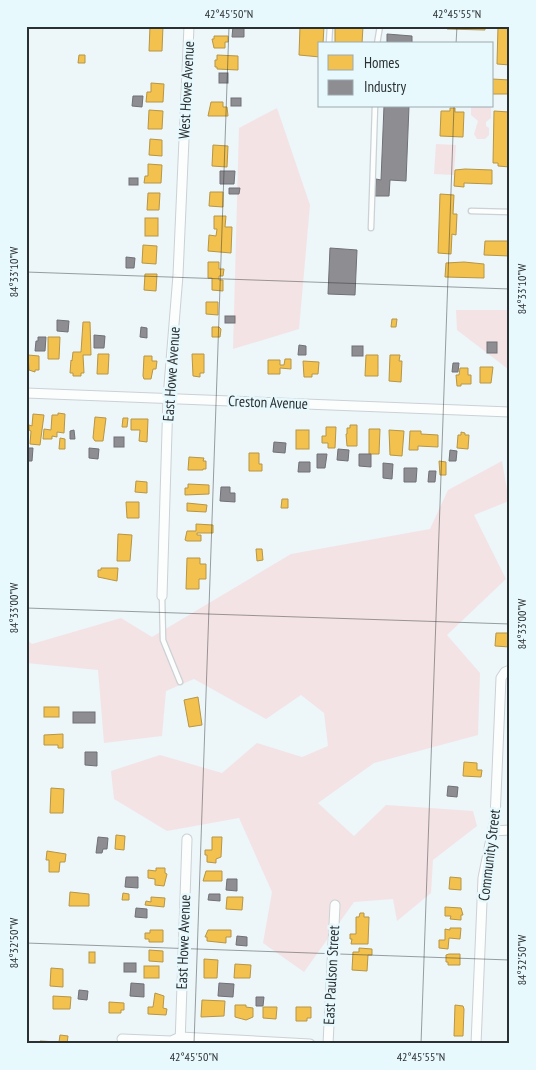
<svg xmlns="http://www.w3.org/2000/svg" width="536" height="1070" font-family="'PT Sans Narrow',sans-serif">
  <rect width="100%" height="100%" fill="#edf6f9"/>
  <g fill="#f4e3e4">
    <path d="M471,106H491V118L486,122V126L489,128V135L485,139H477L474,134L478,121L471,115Z"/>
    <path d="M277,108L310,205L299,329L233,349L239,128Z"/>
    <path d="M436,144L456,145L454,175L434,174Z"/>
    <path d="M456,310H510V366L508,369L457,330Z"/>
    <path d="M502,461L509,501L474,515L506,579L447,635L480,673L478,735L374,763L318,803L354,836L386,805L473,811L477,826L433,860L431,893L397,921L393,899L354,902L304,972L263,943L272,892L239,818L167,831L114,799L111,771L160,755L222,773L257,743L302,757L328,746L324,713L301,695L266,719L194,679L166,691L162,736L104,743L98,670L26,663V639L32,644L121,618L152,637L291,554L430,529L448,490Z"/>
  </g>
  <g fill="#f2c14e" stroke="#b69646">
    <path d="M150,26H163L162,51H149Z"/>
    <path d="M300,26H324L323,44H320V57L299,55Z"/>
    <path d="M335,26H363L362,44H335Z"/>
    <path d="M447,26H485V30L447,29Z"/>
    <path d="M498,26H510V65L497,64Z"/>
    <path d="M214,36H228V42H225V48H214L212,39H214Z"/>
    <path d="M79,55H85V63H78Z"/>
    <path d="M217,55L238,56V70L217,69V67H215V60H217Z"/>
    <path d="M492,79L510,80V94H492Z"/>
    <path d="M151,83L164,84L163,102H146L147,92H151Z"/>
    <path d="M211,102H223V107H227L228,116H208Z"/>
    <path d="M450,108H455V112H464L463,137L440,136L441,111H450Z"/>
    <path d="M149,110L163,111L162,129H148Z"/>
    <path d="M494,111L509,112L510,167L498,166V163H493Z"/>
    <path d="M150,139L162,140V156L149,155Z"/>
    <path d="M213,145L228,146L227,167L212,166Z"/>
    <path d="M148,164L162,165L161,183H144L145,176H148Z"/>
    <path d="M465,169L492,170V184L464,183V187L454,186L455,170Z"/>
    <path d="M210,192H223V207L209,206Z"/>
    <path d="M148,193H160L159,210H147Z"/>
    <path d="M440,194L454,195L453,214H457L456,235L452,234L451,254L438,253Z"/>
    <path d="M214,216H226L225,227H232L231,253L208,251L209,235L216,236L217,229H214Z"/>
    <rect x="145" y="218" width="13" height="18"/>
    <path d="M485,241H510V256L484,255Z"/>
    <path d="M143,245L157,246L156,264L142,263Z"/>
    <path d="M208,262H219V269H224L223,276H219V280H223V291L212,290V278H208Z"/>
    <path d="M464,262L484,264V278L445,277L446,263Z"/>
    <path d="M145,274H157L156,291L144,290Z"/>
    <path d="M206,302H218V315L206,314Z"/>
    <path d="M392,319H397L396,327H391Z"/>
    <path d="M83,322H90L91,355H83L84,373H81V376H73V373H70L71,360L72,361L73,352H81Z"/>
    <path d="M212,327H219L221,329L220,337H212Z"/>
    <path d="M48,337H60L59,359H48Z"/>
    <path d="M98,354H109L108,374H97Z"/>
    <path d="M192,354H204V373H200V377L193,376Z"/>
    <path d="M28,355L39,356V370H35V372L29,370Z"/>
    <path d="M366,355H378V376H365Z"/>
    <path d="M390,355H400L399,361H402L401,382L389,381Z"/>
    <path d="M144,356H152V361H157L156,369H153L151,379H144L143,376Z"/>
    <path d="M285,359H291V369L280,368V374H268V360H280V365H284Z"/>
    <path d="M303,361L319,362L318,374H312V377H304Z"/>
    <path d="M480,367H493L491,383H480Z"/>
    <path d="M460,368H468V375H471V384H461V386H457L456,375H459Z"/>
    <path d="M58,413L65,414L64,433L57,432V437L52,436V439H43L44,429L51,430L52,415H58Z"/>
    <path d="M33,414L44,415L40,445L30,444L31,431L29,430V425L32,426Z"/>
    <path d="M95,417L106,418L103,441H95L93,438Z"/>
    <path d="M123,418H128L127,427H122Z"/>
    <path d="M131,419H148L147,442L139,441L140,430H131Z"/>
    <path d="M350,425H357V446H347L346,434H347V428H350Z"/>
    <path d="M326,427H336L335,448H328V443H322V436H326Z"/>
    <path d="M369,429H380L379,454H369Z"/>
    <rect x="296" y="430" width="13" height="19"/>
    <path d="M389,430L404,431L402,456L390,455Z"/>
    <path d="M410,431H421V434L438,435V447L418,446V450H409Z"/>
    <path d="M461,432L465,433V435H469L468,449L457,448L458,435H461Z"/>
    <path d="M60,438L65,439V449H59Z"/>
    <path d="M249,453H259V464H262V471H249Z"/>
    <path d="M189,457L204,458L203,461H206V469H203V470H188Z"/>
    <path d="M439,461L446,462V475H440Z"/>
    <path d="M136,481L147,482V493L135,492Z"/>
    <path d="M188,484L209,485V494L185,495V488H188Z"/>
    <path d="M282,499H288V508H281Z"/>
    <path d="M126,502H139V518H127Z"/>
    <path d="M187,503L207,505L206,512L187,511Z"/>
    <path d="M196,524L213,525V533H197V535H201V541H187L185,540L187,531H196Z"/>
    <path d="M118,534L132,535L130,561H117Z"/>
    <path d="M256,549H262L263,560L257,561Z"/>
    <path d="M187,558H200V564H206V579H199V589H186Z"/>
    <path d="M101,568H118L117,581L98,577V570H101Z"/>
    <path d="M496,633H510V647L495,646Z"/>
    <path d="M198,697L202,725L189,727L184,700Z"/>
    <rect x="44" y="707" width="15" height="10"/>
    <path d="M63,734V748H58V745H44V735Z"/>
    <path d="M464,762L477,763V770H482L481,777L463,776Z"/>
    <path d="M51,788L64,789L63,813H50Z"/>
    <path d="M116,835L125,836L124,850L115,849Z"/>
    <path d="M212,837H222L221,857L216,859V863L207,862V855H205V850H212Z"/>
    <path d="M47,851L66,854L65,862H60L59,872H49V860H46Z"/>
    <path d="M156,868H165V873L167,874L164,886L155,885V879L148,878V870L156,871Z"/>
    <path d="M206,871H222V881H203Z"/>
    <path d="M450,877L461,878V890L449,889Z"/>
    <path d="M70,892L89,894V906H69Z"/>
    <path d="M123,893L129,894V900H122Z"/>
    <path d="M151,897L165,898L164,907L145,905L146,901L151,902Z"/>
    <path d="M227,897H243L242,910L226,909Z"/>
    <path d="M445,907L461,908L463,915H461V920L450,919L451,916H445Z"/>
    <path d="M360,913H364V917H369L368,944H351L352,939H350V934H356V917H359Z"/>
    <path d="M450,928H461L460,939L449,938L448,949L439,948V940H445V929L450,930Z"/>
    <path d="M150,930H163V942H149V939H145V933H150Z"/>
    <path d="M208,930H231V937H226V943L207,941V937H205Z"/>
    <path d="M359,948L372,949V955H368L367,971L352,970L353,952H359Z"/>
    <path d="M149,950L163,951V962L149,961Z"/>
    <rect x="89" y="952" width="6" height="11"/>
    <path d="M449,954H460V965H448V962H446V955Z"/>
    <path d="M204,959L218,960L217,978H204Z"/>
    <path d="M235,964L251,965L250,978H234Z"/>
    <rect x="144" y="966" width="15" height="12"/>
    <path d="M51,968L63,969V987L50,986Z"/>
    <path d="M155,993L164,996L163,1008L167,1009L166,1015L148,1014V1007H153Z"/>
    <path d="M53,996L71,997L70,1009H53Z"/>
    <path d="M202,1000L225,1001L224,1016L201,1017Z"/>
    <path d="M109,1002L124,1003V1010H121V1013H109Z"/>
    <path d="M235,1005H246V1007L253,1008V1017L246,1020L235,1017Z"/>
    <path d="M455,1005L463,1006L464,1009L463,1036H454Z"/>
    <path d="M263,1007H277L276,1019L263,1018Z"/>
    <path d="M296,1007H311V1018H307V1021H296Z"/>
    <path d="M60,1035L68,1036L67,1044H40V1041L59,1042Z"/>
  </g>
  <g fill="#8d8d92" stroke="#707176">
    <path d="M233,26L244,27V37H232Z"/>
    <path d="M387,34L412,36V44H387Z"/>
    <rect x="219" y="73" width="9" height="10"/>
    <path d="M133,96H143L142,107L132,106Z"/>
    <rect x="231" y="98" width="10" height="8"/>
    <path d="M384,106H409L406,181L390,180L389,196H375L376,179L381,180Z"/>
    <path d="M220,171H235L234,184H220Z"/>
    <rect x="129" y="178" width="9" height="7"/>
    <path d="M229,188H240L239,194H229Z"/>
    <path d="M330,248L357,250L355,295L328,294Z"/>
    <path d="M126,257L135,258L134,268H126Z"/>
    <rect x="225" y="316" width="10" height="7"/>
    <path d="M57,320L69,321L68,332L57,331Z"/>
    <path d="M141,327L147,328V338L140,337Z"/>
    <path d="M94,335L105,336L104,348H94Z"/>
    <path d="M38,337H46L45,351H35L36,341H38Z"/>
    <rect x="487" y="342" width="10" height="11"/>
    <path d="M299,345L306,346V355H298Z"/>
    <rect x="352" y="346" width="11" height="10"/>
    <path d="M453,363H459L458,372H452Z"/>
    <path d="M74,430L75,439H70V431Z"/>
    <rect x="114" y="437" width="10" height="10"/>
    <path d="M274,442L286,443L285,453L273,452Z"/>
    <path d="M26,448H33L32,461H26Z"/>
    <path d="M89,448L99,449L98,459L89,458Z"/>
    <path d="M338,449L349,450L348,461L337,460Z"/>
    <path d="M450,450L457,451L456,461H449Z"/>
    <path d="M317,454H327L325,468H317Z"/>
    <path d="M359,454H371V467L359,466Z"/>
    <path d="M299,462H310V472H298Z"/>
    <path d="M383,463L393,464L392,479L383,478Z"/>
    <path d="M404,468H417L416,482H404Z"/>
    <path d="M429,471H436L435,482H428Z"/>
    <path d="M221,487H230V493H235V502L220,501Z"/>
    <rect x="73" y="712" width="22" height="11"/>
    <path d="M85,752H97V766L85,765Z"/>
    <path d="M448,786L458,787L457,797L447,796Z"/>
    <path d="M98,837L108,838L107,849H103L102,853H96Z"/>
    <path d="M126,877H138V888L125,887Z"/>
    <path d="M227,879H237V891L226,890Z"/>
    <path d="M209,894H220V901L208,900Z"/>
    <path d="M136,908L147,909V918L135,917Z"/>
    <path d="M237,936L247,937V946L236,945Z"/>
    <rect x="124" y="963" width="12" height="9"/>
    <path d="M131,983L144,984V997L130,996Z"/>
    <path d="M219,983L234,984L233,997L218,996Z"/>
    <path d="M79,990L88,991L87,1000L78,999Z"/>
    <path d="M256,997H264L263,1006H256Z"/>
  </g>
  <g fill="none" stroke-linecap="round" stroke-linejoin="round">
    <defs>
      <g id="service">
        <path d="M329,44L330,26"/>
        <path d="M377,44L380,26"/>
        <path d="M471,211L510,212"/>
        <path d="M371,228L375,106"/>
        <path d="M162,596L163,640L180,682"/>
      </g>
      <g id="minor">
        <path d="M26,393L510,412"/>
        <path d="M162,596L168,398L178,275L189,26"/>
        <path d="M493,831L510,830"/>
        <path d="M122,1039L171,1041L180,1037L310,1044"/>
        <path d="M180,1044L187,839"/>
        <path d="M328,1044L335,905"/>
        <path d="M476,1044L483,878L495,819L501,678L505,672L510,670"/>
      </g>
    </defs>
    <use href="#service" stroke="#cbd1d4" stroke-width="7"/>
    <use href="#minor" stroke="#cbd1d4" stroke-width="11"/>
    <use href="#service" stroke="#fcfefe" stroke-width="4.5"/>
    <use href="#minor" stroke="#fcfefe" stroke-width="9"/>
  </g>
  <path fill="none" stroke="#2b3133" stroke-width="1" stroke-opacity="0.45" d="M456,44L457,26M26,272L510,289M26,608L510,624M26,943L510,960M194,1044L229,26M421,1044L454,106"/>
  <g text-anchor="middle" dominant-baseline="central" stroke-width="5" stroke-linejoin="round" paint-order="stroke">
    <g font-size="15" fill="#2b3133" stroke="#e8f9fe">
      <text transform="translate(186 90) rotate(-87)">West Howe Avenue</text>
      <text transform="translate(171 374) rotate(-86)">East Howe Avenue</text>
      <text transform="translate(268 402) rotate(2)">Creston Avenue</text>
      <text transform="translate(489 855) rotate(-83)">Community Street</text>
      <text transform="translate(183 942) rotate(-88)">East Howe Avenue</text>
      <text transform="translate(331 975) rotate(-87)">East Paulson Street</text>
    </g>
  </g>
  <rect width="536" height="1070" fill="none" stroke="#e8f9fe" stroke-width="55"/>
  <rect x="318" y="42" width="175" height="65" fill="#e8f9fe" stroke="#9ca9ad"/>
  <rect x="328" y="55" width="25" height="15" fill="#f2c14e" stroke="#9ca9ad"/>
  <text x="364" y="68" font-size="15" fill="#2b3133">Homes</text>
  <rect x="328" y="80" width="25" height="15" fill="#8d8d92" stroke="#9ca9ad"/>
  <text x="364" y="92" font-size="15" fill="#2b3133">Industry</text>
  <rect x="28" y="28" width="480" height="1014" fill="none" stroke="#2b3133" stroke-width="2"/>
  <g font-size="12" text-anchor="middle" fill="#2b3133">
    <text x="229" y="18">42°45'50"N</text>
    <text x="457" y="18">42°45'55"N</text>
    <text transform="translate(14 272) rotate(-90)" y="4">84°33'10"W</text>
    <text transform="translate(522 289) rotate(-90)" y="4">84°33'10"W</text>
    <text transform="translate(14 608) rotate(-90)" y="4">84°33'00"W</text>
    <text transform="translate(522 624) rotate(-90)" y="4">84°33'00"W</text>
    <text transform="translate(14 943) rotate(-90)" y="4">84°32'50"W</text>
    <text transform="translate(522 960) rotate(-90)" y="4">84°32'50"W</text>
    <text x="194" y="1061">42°45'50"N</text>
    <text x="421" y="1061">42°45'55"N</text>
  </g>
</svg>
